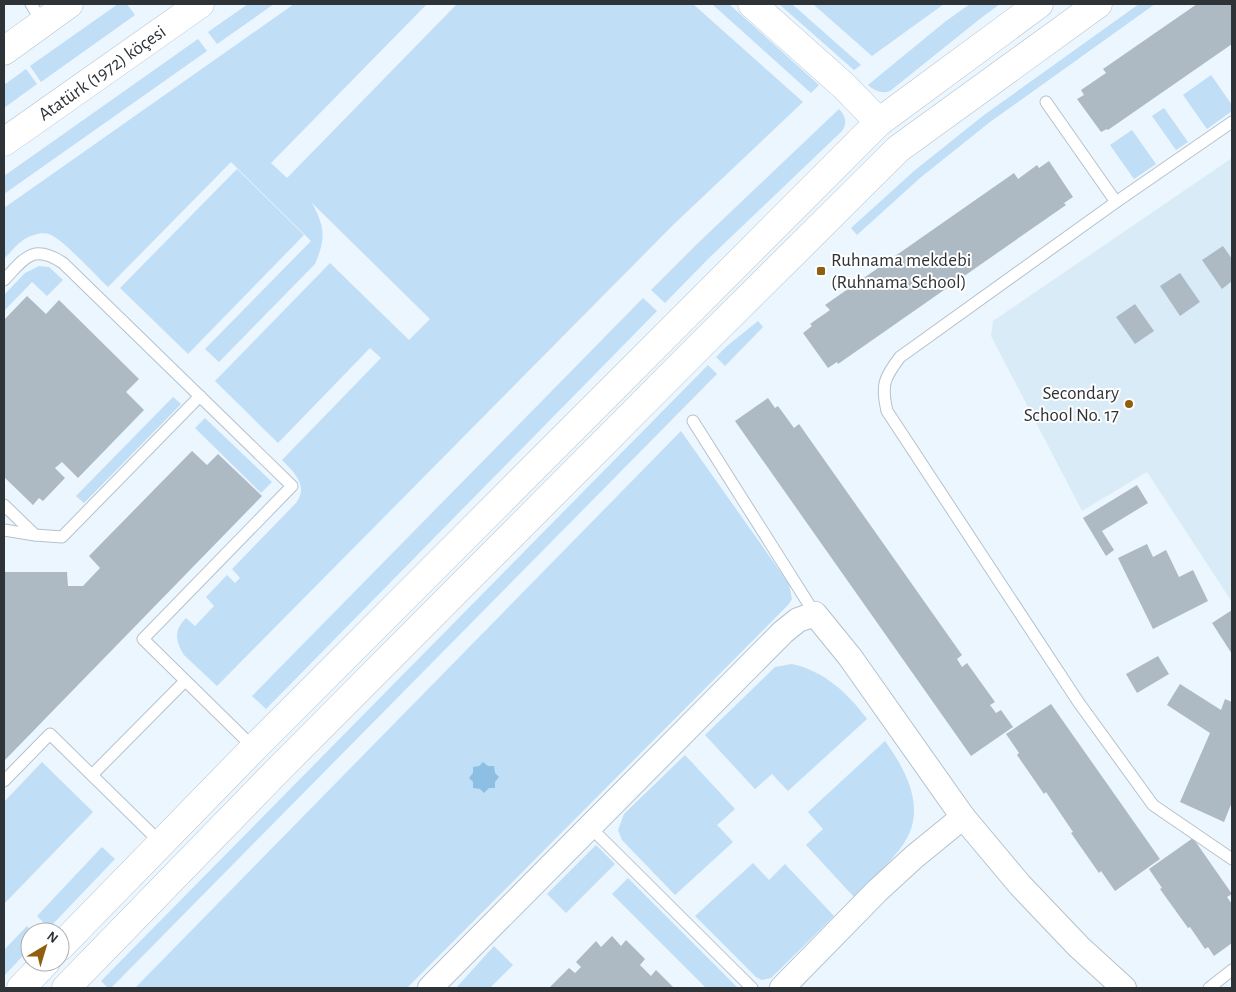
<svg xmlns="http://www.w3.org/2000/svg" width="1236" height="992" font-family="'Alegreya Sans',sans-serif">
  <rect width="100%" height="100%" fill="#ebf6ff"/>
  <path fill="#daebf8" d="M1232,158V602L1147,472L1082,511L991,336L993,321Z"/>
  <g fill="#c0def6">
    <path d="M118,4H127L135,15L41,82L30,66Z"/>
    <path d="M248,4H274L217,44L208,32Z"/>
    <path d="M294,4H427L271,163L287,178L457,4H693L803,102L674,224L217,686L184,655C175,641 174,630 186,618L195,626L214,606L206,597L227,575L235,583L240,578L232,569L296,503C309,486 294,472 282,460L381,358L370,348L278,443L215,381L330,263L409,340L430,319L312,203C325,227 326,238 315,264L219,362L205,349L311,241L231,162L108,287C96,276 63,239 49,234C45,233 39,233 34,235C21,238 12,251 4,259V208Z"/>
    <path d="M712,4H729L819,85L811,93Z"/>
    <path d="M779,4H792L861,65L854,70Z"/>
    <path d="M813,4H944L872,56Z"/>
    <path d="M970,4H1000L981,18L890,91C882,94 875,91 868,85L946,21Z"/>
    <path d="M1139,4H1155L990,122L920,178L857,235L851,228L914,171L984,115Z"/>
    <path d="M198,39L207,51L4,194V176Z"/>
    <path d="M26,69L37,84L4,108V85Z"/>
    <path d="M1211,75L1232,105V111L1207,129L1183,95Z"/>
    <path d="M1164,108L1188,142L1176,150L1152,116Z"/>
    <path d="M839,109C845,115 848,123 842,131L709,258L665,303L651,290L696,245Z"/>
    <path d="M1132,130L1156,164L1134,179L1110,145Z"/>
    <path d="M237,169L304,235L188,354L120,288Z"/>
    <path d="M39,266L49,267L63,280L47,296L32,282L4,311V295L25,273Z"/>
    <path d="M643,298L657,311L266,709L252,696Z"/>
    <path d="M758,321L763,327L725,366L716,357L727,346Z"/>
    <path d="M708,365L717,374L111,988H108L101,981Z"/>
    <path d="M173,397L181,404L84,503L76,496Z"/>
    <path d="M205,418L272,482L261,493L195,428Z"/>
    <path d="M681,431L789,584L792,599L789,604L407,988H135Z"/>
    <path d="M792,664C824,671 848,693 867,719L788,791L772,774L755,789L705,735L775,667Z"/>
    <path d="M885,741C906,770 927,809 904,843C891,863 870,880 854,897L806,845L823,829L808,812Z"/>
    <path d="M685,755L735,809L717,825L733,842L675,895L622,840L618,830L624,814Z"/>
    <path d="M42,762L93,812L4,904V802Z"/>
    <path d="M596,845L615,864L566,913L547,894Z"/>
    <path d="M102,847L115,859L49,928L37,916Z"/>
    <path d="M753,863L769,880L785,864L834,916L771,978L762,980L756,977L695,916Z"/>
    <path d="M628,878L738,988H706L612,894Z"/>
    <path d="M27,926L32,932H30V948L4,976V950Z"/>
    <path d="M494,946L513,965L490,988H456Z"/>
  </g>
  <path fill="#8dbee3" d="M483,762L488,766H494L495,773L499,777L495,782V788H489L484,793L480,789L473,788V782L469,778L473,773V767L479,766Z"/>
  <g fill="#adbac4">
    <path d="M1197,4H1232V44L1108,130L1107,129L1101,132L1077,99L1084,95L1081,90L1106,73L1103,69Z"/>
    <path d="M1049,161L1073,197L1064,203L1066,205L838,364L837,362L828,368L803,333L812,326L810,324L830,310L825,305L1014,173L1018,179L1037,165L1039,168Z"/>
    <path d="M1223,246L1232,259V281L1222,289L1202,260Z"/>
    <path d="M1180,273L1200,302L1180,316L1160,286Z"/>
    <path d="M27,296L46,314L59,300L139,379L126,392L144,410L78,478L62,462L55,468L65,478L43,501L39,498L33,505L4,477V320Z"/>
    <path d="M1135,304L1154,331L1135,344L1116,317Z"/>
    <path d="M768,398L775,408L778,406L794,428L799,424L962,655L957,659L962,667L967,663L995,702L990,705L996,713L1001,710L1013,727L971,756L735,421Z"/>
    <path d="M192,451L207,465L218,454L262,496L4,761V572H67L68,586H83L100,568L89,556Z"/>
    <path d="M1137,485L1148,503L1102,531L1114,550L1106,556L1083,518Z"/>
    <path d="M1147,544L1153,557L1166,550L1179,577L1193,570L1208,601L1153,629L1118,558Z"/>
    <path d="M1232,610V654L1212,623Z"/>
    <path d="M1158,656L1169,674L1137,693L1126,674Z"/>
    <path d="M1180,684L1221,710L1225,699L1232,702V802L1224,822L1180,802L1210,733L1167,705Z"/>
    <path d="M1051,704L1160,859L1115,891L1101,871L1099,873L1071,833L1073,832L1046,792L1044,794L1017,755L1019,753L1006,734Z"/>
    <path d="M1193,838L1232,894L1227,897L1232,904V943L1214,956L1208,947L1205,949L1190,927L1188,928L1160,889L1162,888L1149,869Z"/>
    <path d="M612,936L621,946L626,940L645,959L640,965L651,976L656,970L674,988H549L569,968L575,973L581,967L576,962L596,941L601,947Z"/>
  </g>
  <g fill="none" stroke-linecap="round" stroke-linejoin="round">
    <defs>
      <g id="service">
        <path d="M31,4L43,23"/>
        <path d="M1046,102L1116,202"/>
        <path d="M1232,122L1116,202L900,357C884,378 881,385 887,411L1079,703L1153,805L1232,859"/>
        <path d="M4,280C25,258 33,243 63,263L292,486L143,639L254,748"/>
        <path d="M693,421L815,614"/>
        <path d="M4,505L35,535L62,537L200,396"/>
        <path d="M4,530L35,535"/>
        <path d="M92,775L185,681"/>
        <path d="M4,781L50,734L161,843"/>
        <path d="M590,827L752,988"/>
        <path d="M1209,988L1232,970"/>
      </g>
      <g id="minor">
        <path d="M430,988L783,632L798,620L815,614L850,657L963,817"/>
        <path d="M782,988L877,891L914,857L963,817L1020,885L1079,947L1124,988"/>
      </g>
      <g id="secondary">
        <path d="M752,4L844,86L879,122"/>
        <path d="M4,51L69,4"/>
        <path id="s1" d="M4,142L200,4"/>
      </g>
      <g id="primary">
        <path d="M60,947L254,748L879,122L1039,4"/>
        <path d="M21,988L46,962"/>
        <path d="M66,988L277,771L699,347L898,149L1098,4"/>
      </g>
    </defs>
    <use href="#service" stroke="#b5c2cc" stroke-width="13"/>
    <use href="#minor" stroke="#b5c2cc" stroke-width="26"/>
    <use href="#secondary" stroke="#b5c2cc" stroke-width="29"/>
    <use href="#primary" stroke="#b5c2cc" stroke-width="29"/>
    <use href="#service" stroke="#fff" stroke-width="11"/>
    <use href="#minor" stroke="#fff" stroke-width="24"/>
    <use href="#secondary" stroke="#fff" stroke-width="28"/>
    <use href="#primary" stroke="#fff" stroke-width="28"/>
  </g>
  <g fill="#915e0f" stroke="#fff" stroke-width="2">
    <rect x="816" y="266" width="10" height="10" rx="2.5"/>
    <circle cx="1129" cy="404" r="5"/>
  </g>
  <g text-anchor="middle" dominant-baseline="central" stroke-width="4" stroke-linejoin="round" paint-order="stroke">
    <g font-size="19" fill="#2e3337" stroke="#fff">
      <text stroke="none"><textPath href="#s1" startOffset="120">Atatürk (1972) köçesi</textPath></text>
    </g>
    <g font-size="19" fill="#2e3337" stroke="#fff" text-anchor="start">
      <text x="831" y="260">Ruhnama mekdebi<tspan x="831" dy="22">(Ruhnama School)</tspan></text>
      <text x="1119" y="393" text-anchor="end">Secondary<tspan x="1119" dy="22">School No. 17</tspan></text>
    </g>
  </g>
  <rect width="1236" height="992" fill="none" stroke="#2e3337" stroke-width="10"/>
  <g transform="translate(45 947) rotate(38)"><circle r="24" fill="#ffffff" stroke="#abadaf"/>
  <path d="M0-4L9 19L0 12L-9 19Z" fill="#915e0f"/>
  <text y="-8" font-size="14" font-weight="bold" text-anchor="middle" fill="#2e3337">N</text>
  </g>
</svg>
